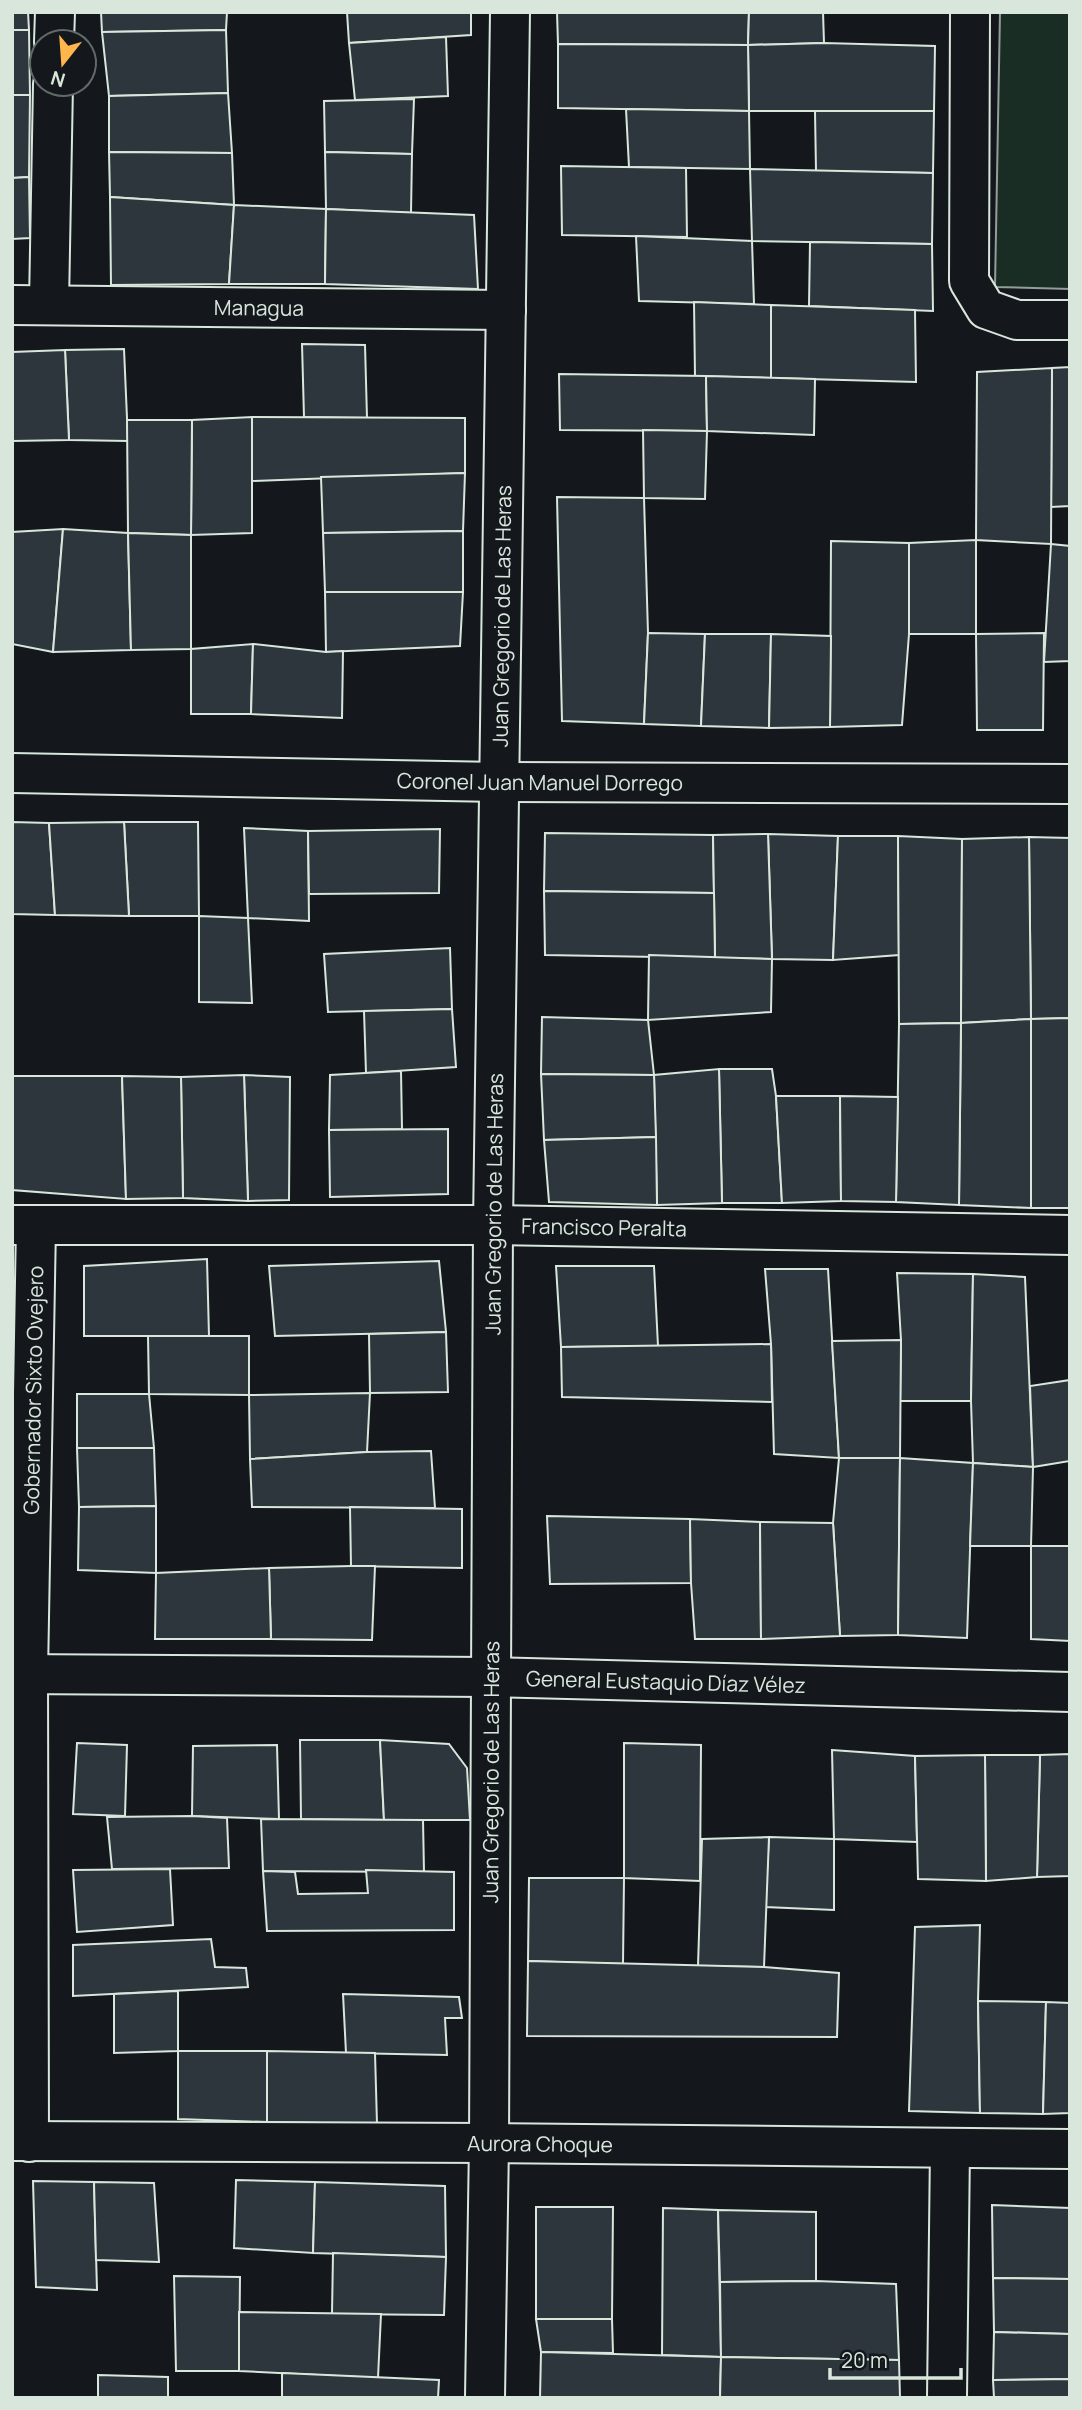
<svg xmlns="http://www.w3.org/2000/svg" width="1082" height="2410" font-family="Manrope,sans-serif">
  <rect width="100%" height="100%" fill="#14181c"/>
  <path fill="#1a2d24" stroke="#939e99" stroke-width="2" d="M1000,12H1070V289L995,287Z"/>
  <g fill="#2c363c" stroke="#d8e6dc" stroke-width="2">
    <path d="M12,12H28L29,30H12Z"/>
    <path d="M101,12H227L226,30L102,32Z"/>
    <path d="M347,12H471V35L349,43Z"/>
    <path d="M557,12H749L748,45L558,44Z"/>
    <path d="M749,12H823L824,43L748,45Z"/>
    <path d="M12,30H29L30,95H12Z"/>
    <path d="M226,30L228,93L109,96L102,32Z"/>
    <path d="M446,37L448,96L355,100L349,43Z"/>
    <path d="M824,43L935,46L934,111H749L748,45Z"/>
    <path d="M558,44L748,45L749,111L558,108Z"/>
    <path d="M228,93L232,153L109,152V96Z"/>
    <path d="M12,95H30L29,177L12,178Z"/>
    <path d="M414,99L412,154L325,152L324,101Z"/>
    <path d="M626,109L749,111L750,169L629,167Z"/>
    <path d="M815,111H934L933,173L816,171Z"/>
    <path d="M109,152L232,153L234,205L110,197Z"/>
    <path d="M325,152L412,154L411,213L326,209Z"/>
    <path d="M561,166L686,168L687,237L562,235Z"/>
    <path d="M750,169L933,173L932,244L752,241Z"/>
    <path d="M29,177L30,238L12,239V178Z"/>
    <path d="M110,197L234,205L229,284L111,285Z"/>
    <path d="M234,205L326,209L325,284H229Z"/>
    <path d="M326,209L474,215L478,289L325,284Z"/>
    <path d="M636,236L752,241L754,304L639,301Z"/>
    <path d="M810,242L932,244L933,311L809,306Z"/>
    <path d="M694,302L771,305V378L695,376Z"/>
    <path d="M771,305L915,310L916,382L771,378Z"/>
    <path d="M302,344L365,345L367,418L304,417Z"/>
    <path d="M124,349L128,441L69,440L65,350Z"/>
    <path d="M65,350L69,440L12,441V352Z"/>
    <path d="M1070,367V506L1051,507L1052,368Z"/>
    <path d="M1052,368L1051,544L976,540L977,372Z"/>
    <path d="M559,374L706,376L707,431L560,430Z"/>
    <path d="M706,376L815,379L814,435L707,431Z"/>
    <path d="M252,417V533L191,535L192,420Z"/>
    <path d="M252,417L465,418V473L252,481Z"/>
    <path d="M127,420H192L191,535L128,533Z"/>
    <path d="M643,430L707,431L705,499L644,498Z"/>
    <path d="M465,473L463,531L323,533L321,477Z"/>
    <path d="M557,497L644,498L648,633L644,724L562,721Z"/>
    <path d="M63,529L53,652L12,644V532Z"/>
    <path d="M63,529L128,533L131,650L53,652Z"/>
    <path d="M463,531V592H325L323,533Z"/>
    <path d="M128,533L191,535V649L131,650Z"/>
    <path d="M976,540V634H909V543Z"/>
    <path d="M831,541L909,543V634L902,725L830,727Z"/>
    <path d="M1051,544L1070,546V661L1044,662Z"/>
    <path d="M325,592H463L460,646L326,652Z"/>
    <path d="M648,633L705,634L701,726L644,724Z"/>
    <path d="M1044,633L1043,730H977L976,634Z"/>
    <path d="M705,634H771L769,728L701,726Z"/>
    <path d="M771,634L831,636L830,727L769,728Z"/>
    <path d="M253,644L251,714H191V649Z"/>
    <path d="M253,644L326,652L343,651L342,718L251,714Z"/>
    <path d="M12,822L49,823L55,915L12,914Z"/>
    <path d="M124,822H198L199,916H129Z"/>
    <path d="M124,822L129,916L55,915L49,823Z"/>
    <path d="M244,828L308,831L309,921L248,918Z"/>
    <path d="M440,829L439,893L309,894L308,831Z"/>
    <path d="M545,833L713,835L714,893L544,891Z"/>
    <path d="M768,834L838,836L833,960L772,959Z"/>
    <path d="M768,834L772,959L715,958L713,835Z"/>
    <path d="M838,836H898L899,955L833,960Z"/>
    <path d="M898,836L962,839L961,1023L899,1024Z"/>
    <path d="M1029,837L1070,838V1018L1031,1019Z"/>
    <path d="M1029,837L1031,1019L961,1023L962,839Z"/>
    <path d="M544,891L714,893L715,958L545,955Z"/>
    <path d="M199,916L248,918L252,1003L199,1002Z"/>
    <path d="M450,948L452,1009L328,1012L324,954Z"/>
    <path d="M649,955L772,959L771,1012L648,1020Z"/>
    <path d="M452,1009L456,1067L366,1073L364,1011Z"/>
    <path d="M542,1017L648,1020L654,1075L541,1074Z"/>
    <path d="M1070,1018V1208H1031V1019Z"/>
    <path d="M1031,1019V1208L959,1205L961,1023Z"/>
    <path d="M961,1023L959,1205L896,1202L899,1024Z"/>
    <path d="M719,1069H772L776,1096L782,1203H722Z"/>
    <path d="M719,1069L722,1203L657,1205L654,1075Z"/>
    <path d="M401,1071L402,1129L329,1130L330,1075Z"/>
    <path d="M541,1074L654,1075L656,1137L544,1140Z"/>
    <path d="M244,1075L290,1077L289,1200L248,1201Z"/>
    <path d="M244,1075L248,1201L183,1198L181,1077Z"/>
    <path d="M12,1076H122L126,1199L12,1190Z"/>
    <path d="M122,1076L181,1077L183,1198L126,1199Z"/>
    <path d="M776,1096H840L841,1201L782,1203Z"/>
    <path d="M840,1096L898,1097L896,1202L841,1201Z"/>
    <path d="M448,1129V1194L330,1197L329,1130Z"/>
    <path d="M656,1137L657,1205L549,1202L544,1140Z"/>
    <path d="M207,1259L209,1336H84V1266Z"/>
    <path d="M439,1261L446,1332L275,1336L269,1266Z"/>
    <path d="M556,1266H654L658,1346L561,1347Z"/>
    <path d="M765,1269H828L839,1458L774,1454L771,1344Z"/>
    <path d="M897,1273L973,1274L971,1401H900L901,1340Z"/>
    <path d="M973,1274L1025,1277L1033,1467L973,1463L971,1401Z"/>
    <path d="M446,1332L448,1392L370,1393L369,1334Z"/>
    <path d="M148,1336H249V1395L149,1394Z"/>
    <path d="M901,1340L900,1458H839L832,1341Z"/>
    <path d="M771,1344L772,1402L562,1397L561,1347Z"/>
    <path d="M1070,1380V1461L1033,1467L1030,1386Z"/>
    <path d="M370,1393L367,1452L250,1459L249,1395Z"/>
    <path d="M77,1394H149L154,1448H77Z"/>
    <path d="M77,1448H154L156,1506L79,1507Z"/>
    <path d="M431,1451L435,1508L252,1507L250,1459L367,1452Z"/>
    <path d="M839,1458H900L898,1635L840,1636L833,1523Z"/>
    <path d="M900,1458L973,1463L967,1638L898,1635Z"/>
    <path d="M973,1463L1033,1467L1031,1546H970Z"/>
    <path d="M156,1506V1573L78,1570L79,1507Z"/>
    <path d="M350,1507L462,1509V1568L351,1566Z"/>
    <path d="M547,1516L690,1519L691,1583L550,1584Z"/>
    <path d="M690,1519L760,1522L761,1639H695L691,1583Z"/>
    <path d="M760,1522L833,1523L840,1636L761,1639Z"/>
    <path d="M1031,1546H1070V1641L1031,1639Z"/>
    <path d="M351,1566H375L372,1640L271,1639L269,1568Z"/>
    <path d="M269,1568L271,1639H155L156,1573Z"/>
    <path d="M300,1740H380L384,1820L301,1819Z"/>
    <path d="M380,1740L449,1744L467,1768L470,1820H384Z"/>
    <path d="M77,1743L127,1745L125,1816L73,1814Z"/>
    <path d="M624,1743L701,1745L700,1881L624,1878Z"/>
    <path d="M277,1745L279,1819L192,1816L193,1746Z"/>
    <path d="M832,1750L915,1756L917,1842L834,1839Z"/>
    <path d="M1070,1754V1876L1037,1877L1040,1755Z"/>
    <path d="M985,1755H1040L1037,1877L986,1881Z"/>
    <path d="M985,1755L986,1881L918,1879L915,1756Z"/>
    <path d="M192,1816L227,1818L229,1868L112,1869L107,1817Z"/>
    <path d="M261,1819L423,1820L424,1872L263,1871Z"/>
    <path d="M769,1837L834,1839V1910L765,1907Z"/>
    <path d="M769,1837L764,1967L698,1966L702,1839Z"/>
    <path d="M170,1869L173,1925L77,1932L73,1870Z"/>
    <path d="M366,1870L454,1872V1930L267,1931L263,1871L295,1872L298,1894L368,1893Z"/>
    <path d="M529,1878H624L623,1964L528,1961Z"/>
    <path d="M980,1925L978,2001L980,2113L909,2111L915,1927Z"/>
    <path d="M211,1939L215,1967L246,1968L248,1987L73,1996V1945Z"/>
    <path d="M528,1961L764,1967L839,1973L837,2037L527,2036Z"/>
    <path d="M178,1991V2051L114,2053V1994Z"/>
    <path d="M343,1994L459,1997L462,2018H445L447,2055L346,2053Z"/>
    <path d="M978,2001L1046,2002L1043,2114L980,2113Z"/>
    <path d="M1046,2002L1070,2003V2113L1043,2114Z"/>
    <path d="M178,2051H267V2122L178,2119Z"/>
    <path d="M267,2051L375,2053L377,2124L267,2122Z"/>
    <path d="M236,2180L315,2182L313,2253L234,2248Z"/>
    <path d="M33,2181L94,2182L97,2290L36,2287Z"/>
    <path d="M94,2182L154,2183L159,2262L96,2260Z"/>
    <path d="M315,2182L445,2186L446,2257L313,2253Z"/>
    <path d="M992,2205L1070,2208V2279L993,2278Z"/>
    <path d="M536,2207H613L612,2319H536Z"/>
    <path d="M663,2208L718,2210L721,2357L662,2355Z"/>
    <path d="M718,2210L816,2212V2281L720,2282Z"/>
    <path d="M333,2253L446,2257L444,2315L332,2314Z"/>
    <path d="M174,2276L240,2277L239,2371H176Z"/>
    <path d="M993,2278L1070,2279V2334L994,2332Z"/>
    <path d="M816,2281L896,2284L899,2360L721,2357L720,2282Z"/>
    <path d="M239,2312L381,2314L378,2378L239,2371Z"/>
    <path d="M536,2319H612L613,2353L541,2352Z"/>
    <path d="M994,2332L1070,2334V2379L993,2380Z"/>
    <path d="M541,2352L721,2357L720,2398H540Z"/>
    <path d="M721,2357L899,2360L900,2398H720Z"/>
    <path d="M282,2373L439,2380L438,2398H282Z"/>
    <path d="M98,2375L168,2377V2398H98Z"/>
    <path d="M1070,2379V2398H994L993,2380Z"/>
  </g>
  <g fill="none" stroke-linecap="round" stroke-linejoin="round">
    <defs>
      <g id="minor">
        <path d="M970,12L969,281L986,309L1017,320H1070"/>
        <path d="M54,42L55,12"/>
        <path d="M49,304L53,84"/>
        <path id="s1" d="M12,305L506,310"/>
        <path id="s2" d="M12,773L499,782L1070,784"/>
        <path id="s3" d="M12,1225H493L1070,1235"/>
        <path id="s4" d="M12,1674L490,1677L1070,1692"/>
        <path id="s5" d="M12,2141L489,2143L1070,2149"/>
        <path id="s6" d="M29,2142L28,1674L36,1225"/>
        <path id="s7" d="M485,2398L489,2143L493,1225L510,12"/>
        <path d="M947,2398L950,2148"/>
      </g>
    </defs>
    <use href="#minor" stroke="#d8e6dc" stroke-width="42"/>
    <use href="#minor" stroke="#14181c" stroke-width="38"/>
  </g>
  <g text-anchor="middle" dominant-baseline="central" stroke-width="5" stroke-linejoin="round" paint-order="stroke">
    <g font-size="21" fill="#d8e6dc" stroke="#14181c">
      <text stroke="none"><textPath href="#s1" startOffset="247">Managua</textPath></text>
      <text stroke="none"><textPath href="#s7" startOffset="1782">Juan Gregorio de Las Heras</textPath></text>
      <text stroke="none"><textPath href="#s2" startOffset="528">Coronel Juan Manuel Dorrego</textPath></text>
      <text stroke="none"><textPath href="#s7" startOffset="1194">Juan Gregorio de Las Heras</textPath></text>
      <text stroke="none"><textPath href="#s3" startOffset="592">Francisco Peralta</textPath></text>
      <text stroke="none"><textPath href="#s6" startOffset="752">Gobernador Sixto Ovejero</textPath></text>
      <text stroke="none"><textPath href="#s4" startOffset="654">General Eustaquio Díaz Vélez</textPath></text>
      <text stroke="none"><textPath href="#s7" startOffset="626">Juan Gregorio de Las Heras</textPath></text>
      <text stroke="none"><textPath href="#s5" startOffset="528">Aurora Choque</textPath></text>
    </g>
  </g>
  <rect width="1082" height="2410" fill="none" stroke="#d8e6dc" stroke-width="28"/>
  <g transform="translate(63 63) rotate(197)"><circle r="33" fill="#14181c" stroke="#626a69" stroke-width="2"/>
  <path d="M0-5L12 26L0 18L-12 26Z" fill="#ffb74d"/>
  <text y="-10" font-size="19" font-weight="bold" text-anchor="middle" fill="#d8e6dc">N</text>
  </g>
  <path d="M830 2368v10h131v-10" fill="none" stroke="#d8e6dc" stroke-width="3.5"/>
  <text x="841" y="2368" font-size="21" fill="#d8e6dc" stroke="#14181c" stroke-width="5" paint-order="stroke">20 m</text>
</svg>
